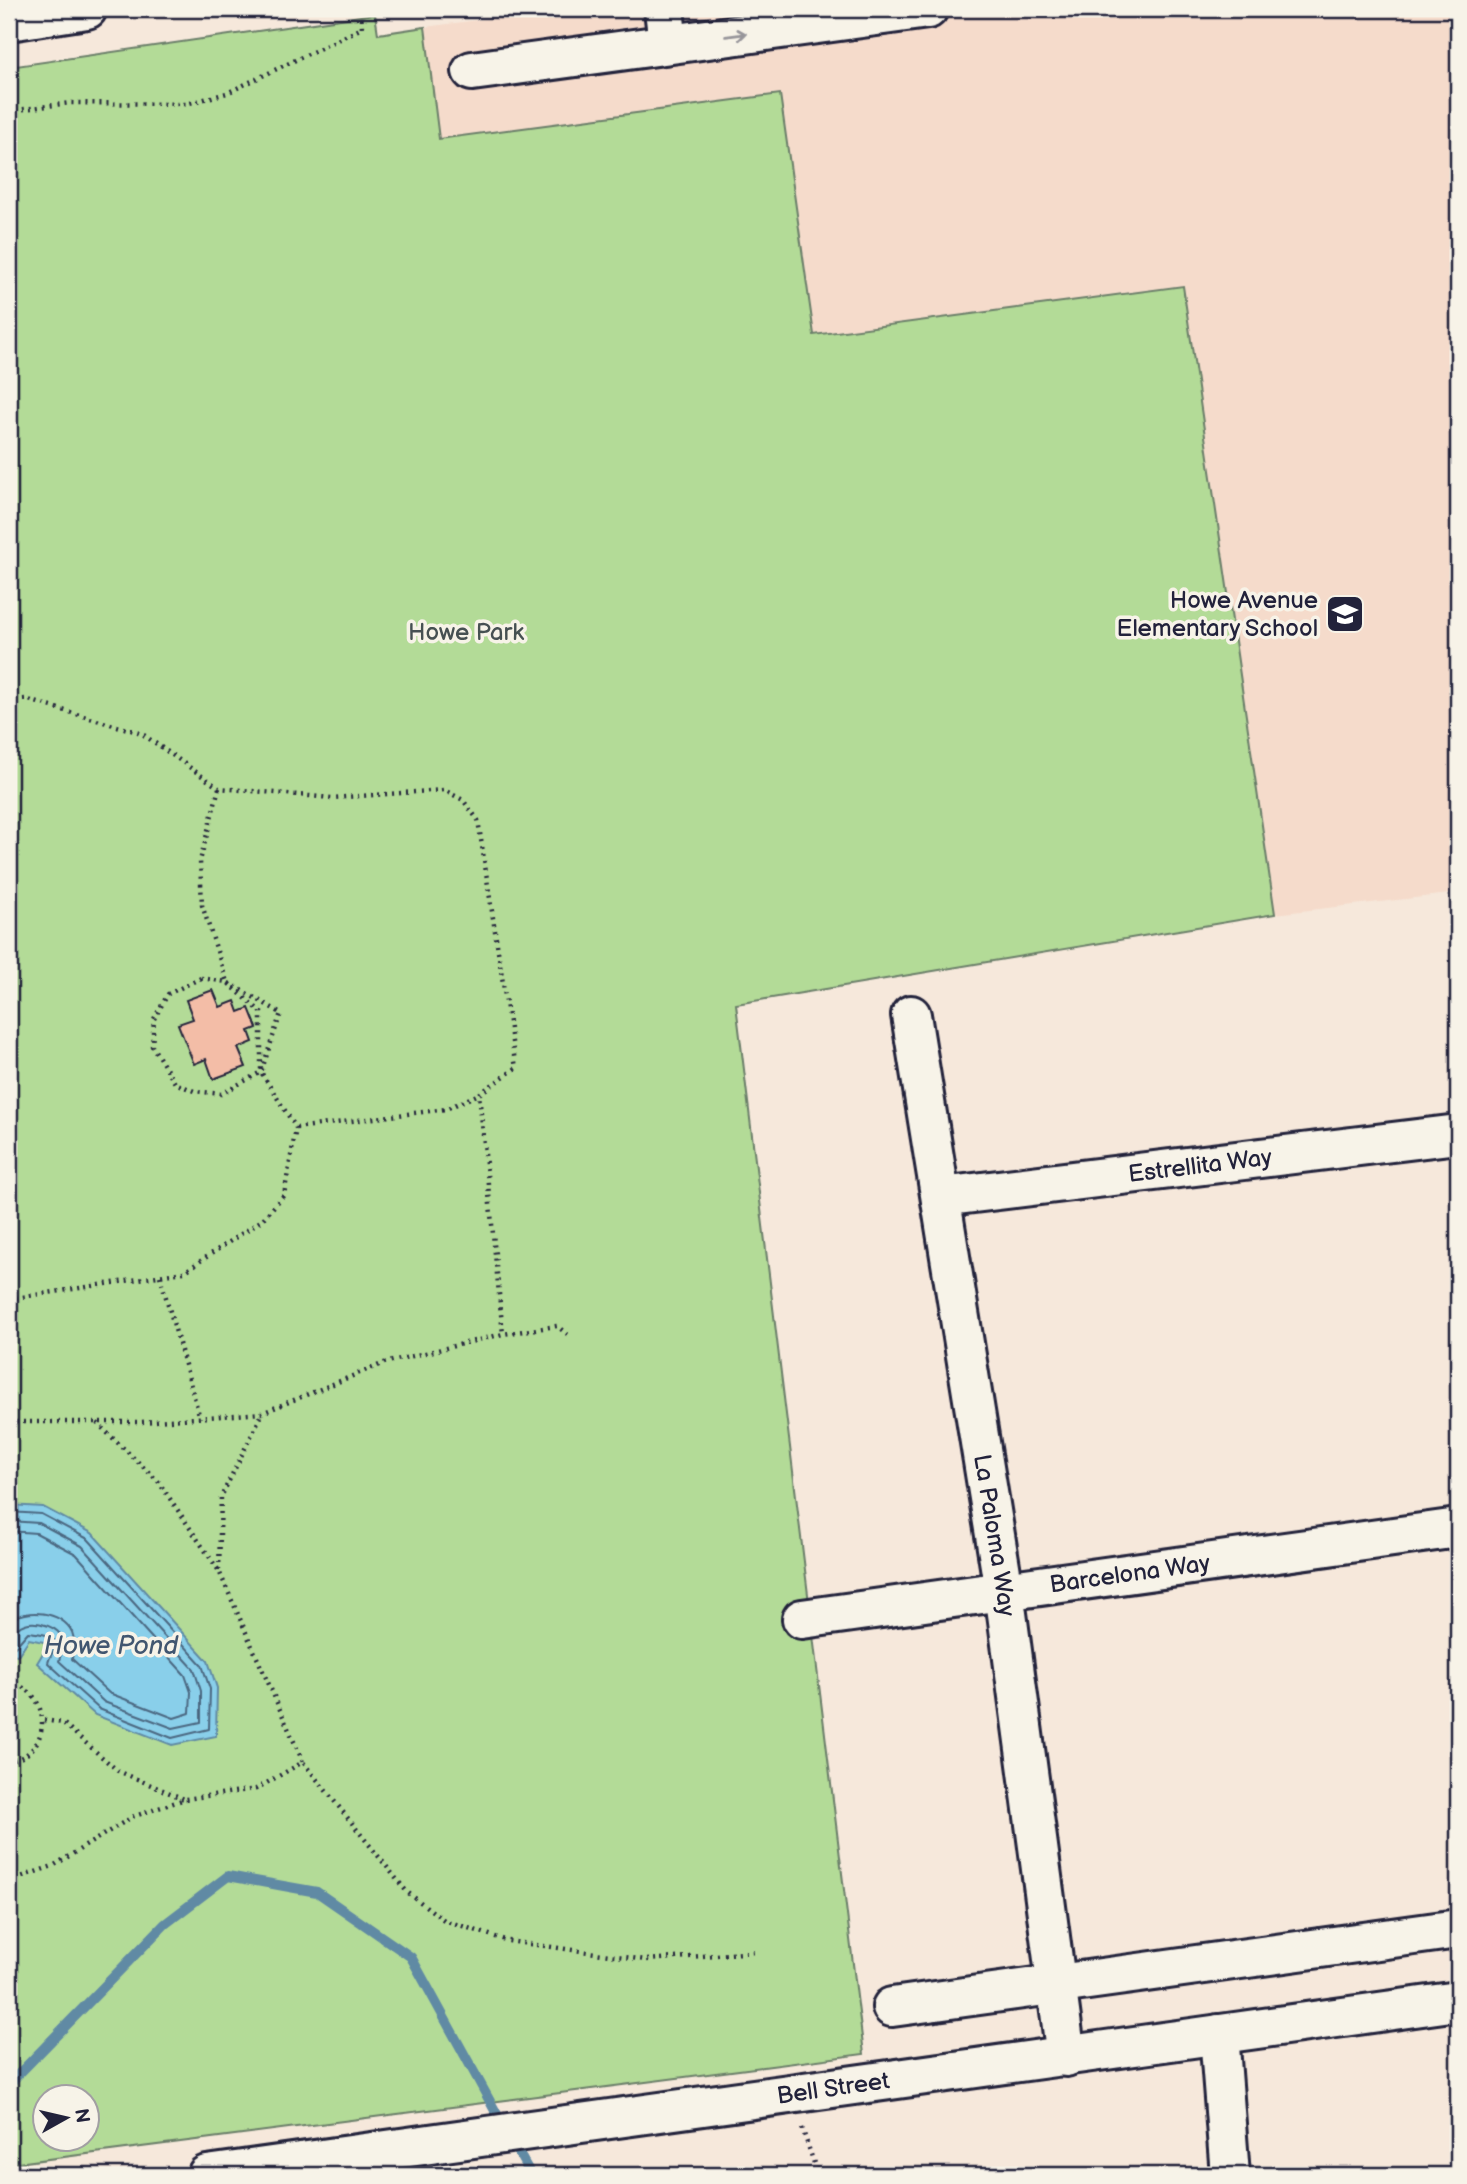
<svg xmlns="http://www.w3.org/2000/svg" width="1467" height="2184" font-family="'Balsamiq Sans',sans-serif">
  <rect width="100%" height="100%" fill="#f6e8db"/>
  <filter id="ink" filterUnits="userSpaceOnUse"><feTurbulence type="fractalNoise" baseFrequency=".0143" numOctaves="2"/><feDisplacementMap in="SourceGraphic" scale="14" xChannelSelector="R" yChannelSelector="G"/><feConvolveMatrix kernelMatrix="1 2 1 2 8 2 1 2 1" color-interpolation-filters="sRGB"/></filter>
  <g filter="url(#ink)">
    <path fill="#f5dbcb" d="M562,9H1458V893L1275,914L1183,286L814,335L780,94L439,140L425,27Z"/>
    <path fill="#b3db97" stroke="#6a7e69" stroke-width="2" fill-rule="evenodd" d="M375,14L378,34L425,27L439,139L780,94L814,335L1183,286L1275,914L736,1004L864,2054L9,2164V67ZM46,2096H88V2138H46Z"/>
    <path fill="#89cfea" stroke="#608aa4" stroke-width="2" d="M9,1505L43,1507L92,1533L208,1661L217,1688L216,1736L172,1745L95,1715L37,1663L49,1643L29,1639L18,1655L9,1654Z"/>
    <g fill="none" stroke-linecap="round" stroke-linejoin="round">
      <g stroke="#4b6781" stroke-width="2">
        <path d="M9,1512L41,1514L88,1539L202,1665L210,1689L209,1729L172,1738L99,1709L48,1663C49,1657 53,1653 55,1647C58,1634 36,1633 28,1632L15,1647L9,1648"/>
        <path d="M9,1521L39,1523L82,1546L194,1669L201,1691V1722L173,1728L104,1702L59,1661C60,1655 65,1648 63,1640C60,1627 37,1620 25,1624C17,1626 14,1633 9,1639"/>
        <path d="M9,1531L36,1533L76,1554L185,1675L191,1692L190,1713L174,1718L109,1693L72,1659C73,1650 76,1642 72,1632C62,1611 25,1607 9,1622"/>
      </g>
      <g stroke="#608aa4" stroke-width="10">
        <path d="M9,2084L165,1924L228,1876L317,1892L411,1957L504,2127"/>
        <path d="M512,2141L531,2175"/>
      </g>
    </g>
    <path fill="#f3bda7" stroke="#22223b" stroke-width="2" d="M213,990L220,1007L235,1001L239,1012L249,1008L257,1028L249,1031L253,1042L238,1048L246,1067L213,1079L206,1059L194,1064L178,1024L193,1019L186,1000Z"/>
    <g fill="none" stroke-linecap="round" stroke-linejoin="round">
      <defs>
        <g id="minor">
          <path d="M664,9L668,44"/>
          <path d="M472,71L928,9"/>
          <path id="s1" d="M911,1015L1004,1591L1066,2057"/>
          <path id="s2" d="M941,1197L1458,1134"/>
          <path id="s3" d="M802,1619L1458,1528"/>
          <path d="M892,2007L1458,1929"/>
          <path d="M1219,2034L1230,2175"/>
          <path id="s4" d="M207,2175L1458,2001"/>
        </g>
        <path id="major" d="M9,21L87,9"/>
      </defs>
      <use href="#minor" stroke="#22223b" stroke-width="44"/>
      <use href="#major" stroke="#22223b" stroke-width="44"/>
      <g stroke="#22223b" stroke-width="4.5" stroke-dasharray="2 5" stroke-linecap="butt">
        <path d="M9,111L70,103L186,104L227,93L362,28L361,9"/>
        <path d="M9,700L25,699L141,733L219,788L332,798L444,790L463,800L478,820L516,1068L479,1094L503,1334"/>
        <path d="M201,978L227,982L281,1013L261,1072L221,1094L194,1091L175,1083L152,1046L154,1019L168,994Z"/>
        <path d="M296,1128L446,1109L479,1094"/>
        <path d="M160,1276L200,1418"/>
        <path d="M9,1299L184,1272L262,1220L284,1195L296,1128L261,1072V1012L227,982L202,905L200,861L219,788"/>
        <path d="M9,1422H142L262,1413L384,1363L503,1334L557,1326L571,1337"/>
        <path d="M97,1423L158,1481L219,1571L303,1762"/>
        <path d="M219,1570L221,1497L262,1414"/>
        <path d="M9,1683C53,1689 53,1755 9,1761"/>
        <path d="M44,1720L63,1723L118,1771L184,1799"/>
        <path d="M9,1881L53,1866L132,1817L185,1799L256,1789L303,1762L407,1892L444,1920L508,1941L646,1960L757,1952"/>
        <path d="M802,2128L818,2175"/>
      </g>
      <use href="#minor" stroke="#f7f3e8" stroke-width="38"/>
      <use href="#major" stroke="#f7f3e8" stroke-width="38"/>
    </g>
    <defs><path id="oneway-shaft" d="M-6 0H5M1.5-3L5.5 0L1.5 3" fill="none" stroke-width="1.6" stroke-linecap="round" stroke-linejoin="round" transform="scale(1.75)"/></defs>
    <use stroke="#97959a" href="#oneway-shaft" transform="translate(736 35) rotate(-8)"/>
  </g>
  <defs>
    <symbol id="school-square" viewBox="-11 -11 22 22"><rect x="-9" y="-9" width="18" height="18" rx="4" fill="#22223b" stroke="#f7f3e8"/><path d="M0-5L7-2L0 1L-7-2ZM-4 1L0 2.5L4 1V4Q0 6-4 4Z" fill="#fff"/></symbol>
  </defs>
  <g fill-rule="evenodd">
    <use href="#school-square" x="1323" y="592" width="44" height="44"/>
  </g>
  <g text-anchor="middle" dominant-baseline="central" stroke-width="7" stroke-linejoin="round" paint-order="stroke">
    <g font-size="24" fill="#22223b" stroke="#f7f3e8" text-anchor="end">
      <text x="1318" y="600">Howe Avenue<tspan x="1318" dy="28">Elementary School</tspan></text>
    </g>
    <g font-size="24" fill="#465052" stroke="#f7f3e8">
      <text x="466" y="632">Howe Park</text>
    </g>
    <g font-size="24" fill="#22223b" stroke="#f7f3e8">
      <text stroke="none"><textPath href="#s2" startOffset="261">Estrellita Way</textPath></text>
      <text stroke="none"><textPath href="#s1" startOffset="527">La Paloma Way</textPath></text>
      <text stroke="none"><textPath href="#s3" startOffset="331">Barcelona Way</textPath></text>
      <text stroke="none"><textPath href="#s4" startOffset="632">Bell Street</textPath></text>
    </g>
    <g font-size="26" font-style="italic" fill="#415670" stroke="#f7f3e8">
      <text x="111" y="1646">Howe Pond</text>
    </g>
  </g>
  <rect width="1467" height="2184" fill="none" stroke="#f7f3e8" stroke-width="35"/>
  <rect x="18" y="18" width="1432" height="2149" fill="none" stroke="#22223b" stroke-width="2.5" filter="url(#ink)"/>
  <g transform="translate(66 2118) rotate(82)"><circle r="33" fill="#f7f3e8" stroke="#a29fa3" stroke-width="2"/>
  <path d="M0-5L12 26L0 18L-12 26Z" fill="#22223b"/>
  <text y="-10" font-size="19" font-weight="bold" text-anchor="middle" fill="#22223b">N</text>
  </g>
</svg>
